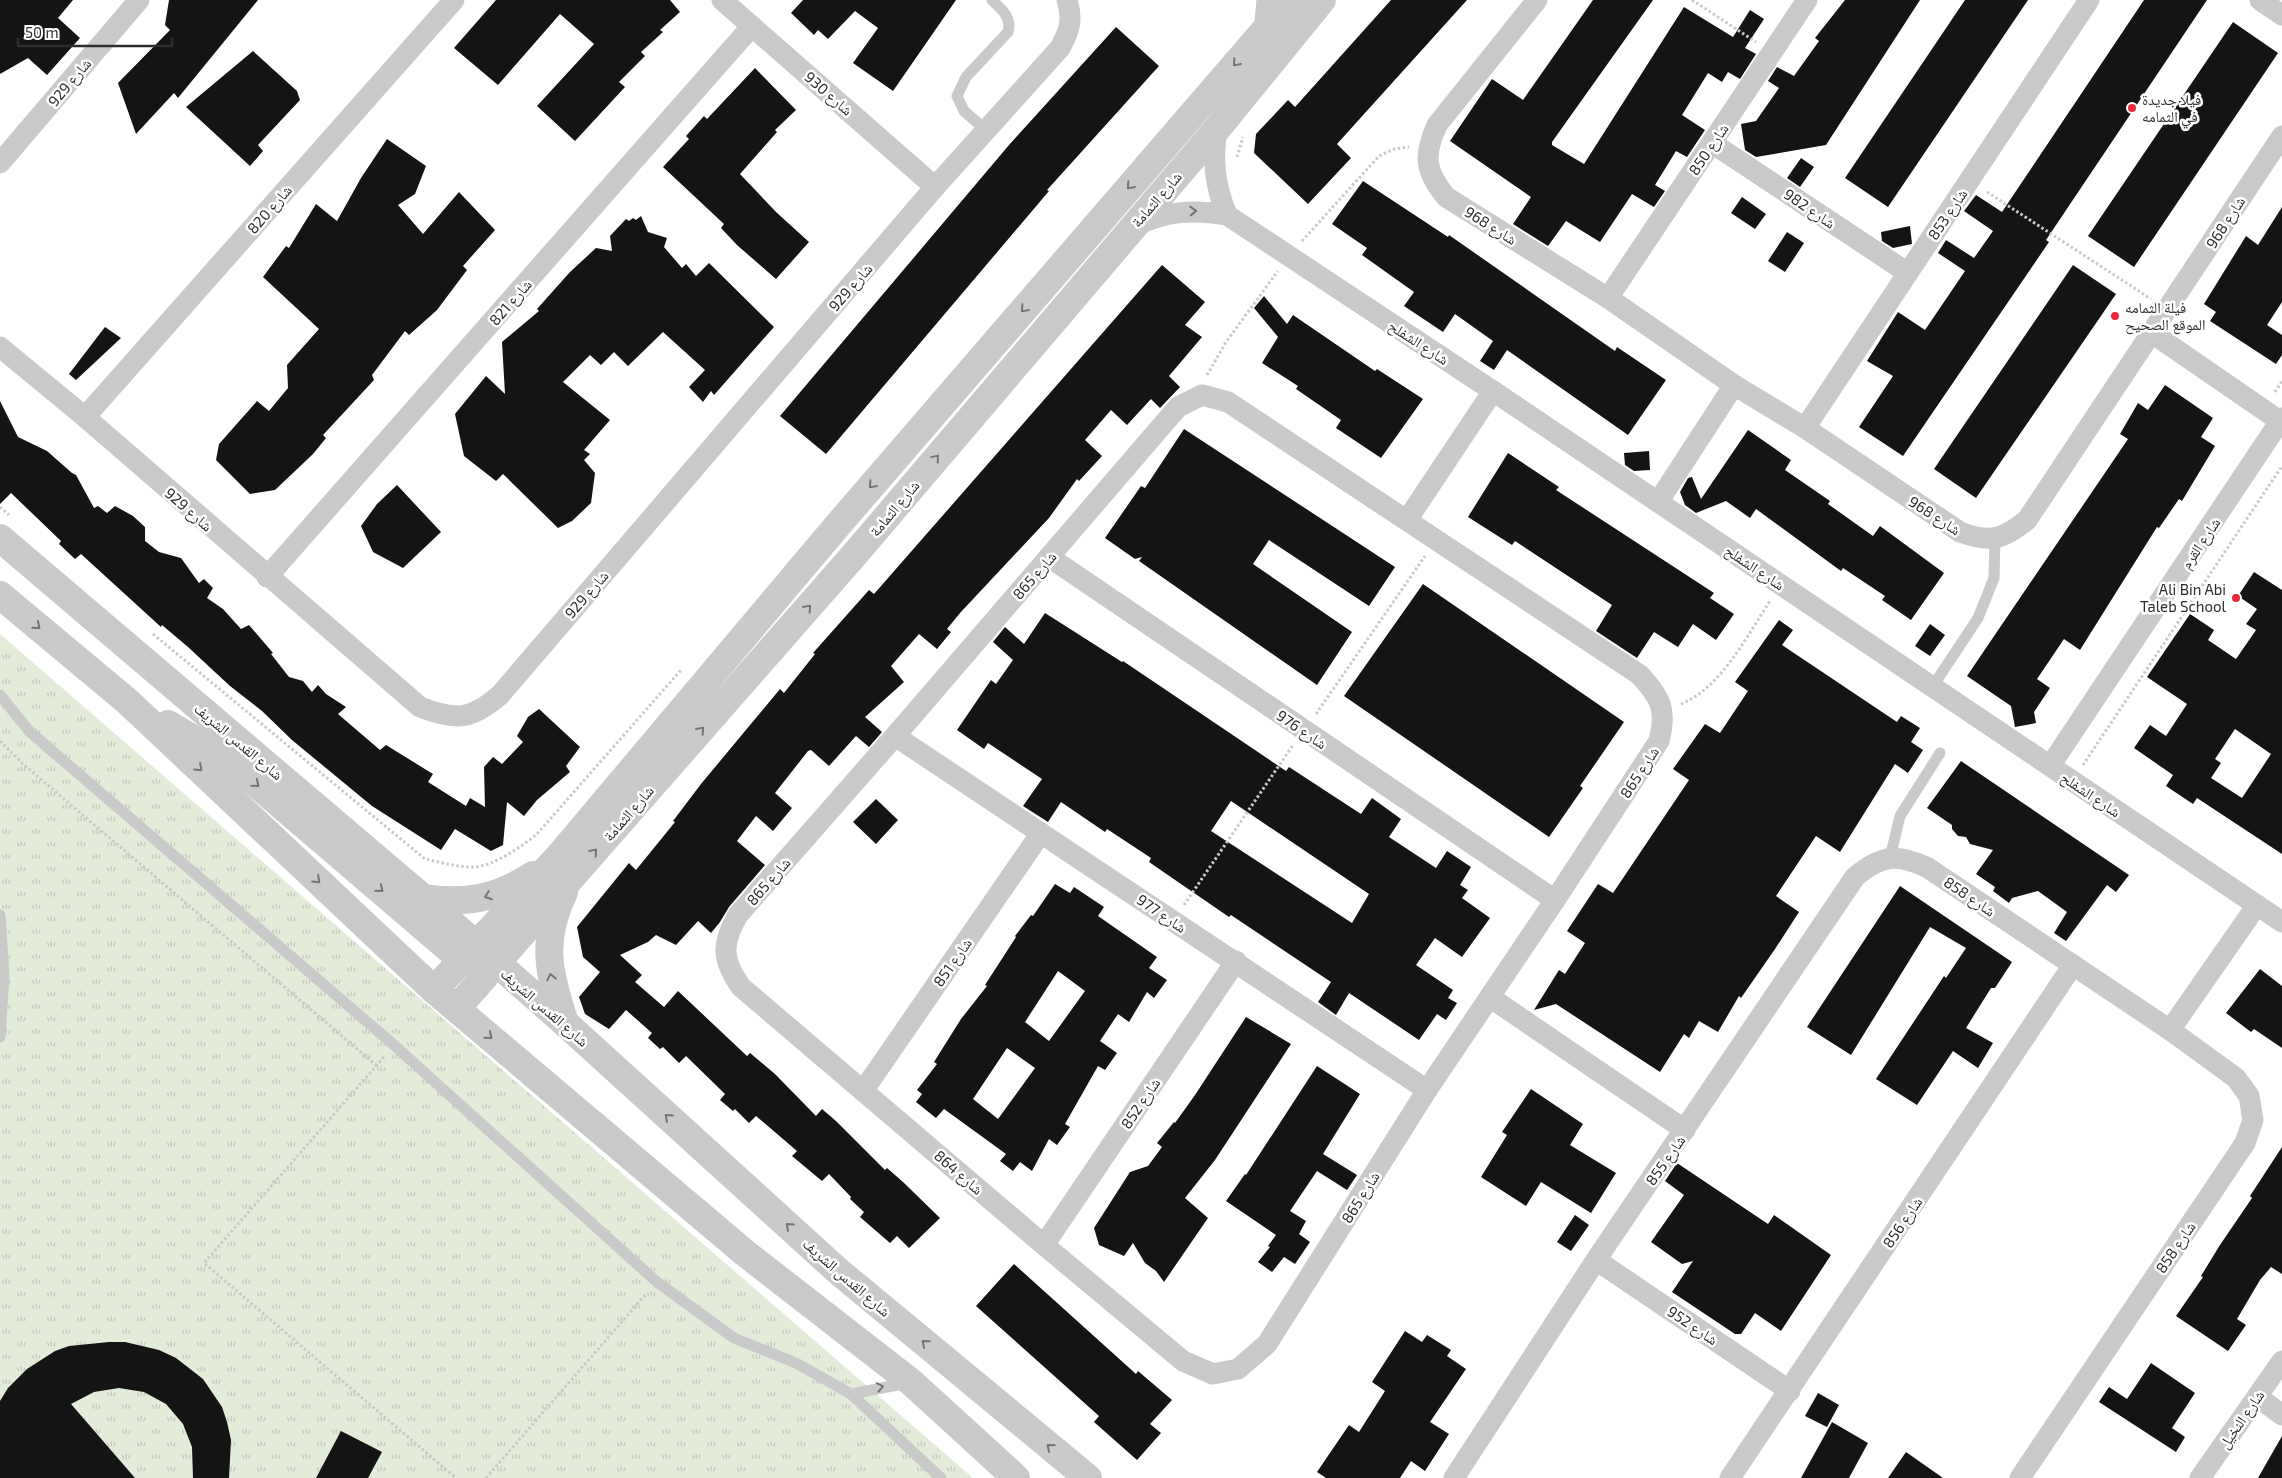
<svg xmlns="http://www.w3.org/2000/svg" width="2282" height="1478" font-family="'Exo 2','Noto Naskh Arabic',sans-serif">
  <defs>
    <pattern id="park-tufts" width="24" height="20" patternUnits="userSpaceOnUse" patternTransform="scale(1.25)"><rect width="24" height="20" fill="#e3ebd9"/><path d="M3 7l-1-3M5 7V3M7 7l1-3M15 17l-1-3M17 17v-4M19 17l1-3" fill="none" stroke="#c3cabb"/></pattern>
  </defs>
  <rect width="100%" height="100%" fill="#fff"/>
  <path fill="url(#park-tufts)" d="M0,634L973,1478H0Z"/>
  <g fill="#141414" fill-rule="evenodd">
    <path d="M0,0H73L58,18L80,38L47,75L28,58L0,74Z"/>
    <path d="M169,0H258L178,98L174,93L136,134L118,83L170,30L165,25Z"/>
    <path d="M496,0H670L680,12L660,30L663,32L641,52L645,56L619,82L625,87L575,141L537,106L594,44L560,14L498,85L454,48Z"/>
    <path d="M803,0H956L893,91L853,63L878,28L855,11L828,39L818,30L814,35L791,13Z"/>
    <path d="M1391,0H1467L1337,144L1351,158L1308,204L1254,153L1256,134L1288,100L1295,107Z"/>
    <path d="M1593,0H1653L1552,142V145L1584,164L1684,7L1733,37L1750,10L1764,19L1745,48L1756,54L1740,79L1728,72L1722,82L1708,73L1682,115L1705,130L1687,157L1676,151L1655,185L1665,191L1654,207L1632,194L1600,242L1566,221L1548,246L1513,224L1531,197L1450,141L1492,79L1523,100Z"/>
    <path d="M1845,0H1920L1826,145L1756,157L1745,150L1741,124L1756,121L1779,88L1768,81L1777,67L1794,76L1819,41L1815,38Z"/>
    <path d="M1965,0H2028L1888,207L1845,178Z"/>
    <path d="M2144,0H2207L2046,240L2049,242L1903,456L1859,427L1893,376L1867,361L1898,312L1925,330L1965,271L1938,253L1946,240L1974,258L1993,231L1964,211L1976,195L2002,212Z"/>
    <path d="M2233,22L2278,53L2134,267L2088,236Z"/>
    <path d="M1116,27L1159,66L1047,190L1049,191L826,454L780,416L1009,145Z"/>
    <path d="M253,51L297,91L300,100L258,145L263,151L250,166L186,107Z"/>
    <path d="M755,68L796,110L775,130L777,132L740,174L776,212L809,242L776,279L737,245L721,228L724,224L663,167L689,139L686,136L704,116L707,119Z"/>
    <path d="M387,139L426,166L415,194L398,205L423,234L459,192L495,230L463,266L467,270L437,310L409,335L405,331L372,375L374,380L323,435L326,438L313,454L275,490L250,494L216,460L219,444L257,401L269,411L288,388L287,365L319,329L263,277L286,246L289,248L316,204L337,221L361,178Z"/>
    <path d="M1801,158L1814,167L1800,187L1787,178Z"/>
    <path d="M1363,181L1448,237L1449,235L1615,351L1617,347L1666,380L1628,435L1507,350L1494,370L1480,361L1493,341L1455,314L1443,332L1404,306L1414,292L1362,255L1367,248L1332,224Z"/>
    <path d="M1742,197L1766,214L1755,229L1731,213Z"/>
    <path d="M2282,207V302L2267,325L2282,335V355L2276,364L2210,321L2216,312L2204,304L2246,236L2258,245Z"/>
    <path d="M641,216L648,232L667,238L664,247L682,268L686,264L696,276L709,263L774,327L714,395L711,391L703,402L689,387L705,370L663,332L628,366L614,352L601,365L590,355L563,382L610,420L584,450L590,454L584,460L595,473L591,503L572,521L558,528L503,474L496,481L464,456L455,414L486,376L505,394L502,342L539,311L537,309L570,272L596,248L612,251L610,236L626,219L629,221L633,218L636,220Z"/>
    <path d="M1910,226L1912,244L1893,248L1882,241L1881,232Z"/>
    <path d="M1787,232L1804,243L1785,272L1768,261Z"/>
    <path d="M1162,265L1205,302L1185,325L1202,337L1169,376L1180,387L1160,408L1151,399L1127,425L1111,410L1085,440L1102,456L1079,481L1077,479L1049,518L960,613L947,629L951,632L937,649L919,634L891,666L904,682L865,717L882,732L869,747L856,736L829,766L811,750L808,751L775,793L792,808L773,831L756,816L737,841L765,865L729,907L720,922L711,933L698,921L676,945L656,935L648,942L620,955L642,975L635,982L664,1007L678,991L747,1056L750,1053L775,1074L816,1116L822,1109L836,1121L885,1170L887,1168L903,1182L940,1218L909,1248L897,1236L890,1243L860,1217L864,1212L850,1199L851,1197L829,1174L822,1181L792,1156L797,1151L756,1116L749,1123L735,1109L733,1111L720,1100L725,1094L686,1056L679,1063L663,1047L660,1049L648,1038L652,1033L626,1010L609,1029L585,1014L579,997L600,972L583,957L577,927L629,863L636,870L675,822L673,821L701,784L780,689L784,693L815,654L813,653L869,590L874,594Z"/>
    <path d="M2073,265L2116,294L1976,498L1934,469Z"/>
    <path d="M1264,296L1287,324L1293,315L1375,371L1377,369L1423,399L1381,458L1336,428L1341,420L1296,389L1298,386L1262,363L1278,337L1254,308Z"/>
    <path d="M105,327L121,338L76,380L69,374Z"/>
    <path d="M2165,385L2213,418L2201,437L2215,446L2182,501L2179,499L2159,528L2157,527L2080,650L2064,639L2037,679L2050,688L2034,712L2036,723L2015,727L2011,706L1967,676L2128,439L2120,434L2138,403L2148,410Z"/>
    <path d="M0,401L18,437L47,451L72,473L76,475L94,508L98,506L107,513L115,506L133,516L145,527V541L159,552L181,558L199,583L204,579L213,588L207,598L223,609L241,629L249,625L273,653L271,654L289,677L303,681L312,692L318,685L326,694L346,707L338,714L380,750L386,745L433,774L428,782L466,806L470,798L485,807L484,767L493,757L502,764L523,742L517,736L528,717L539,709L580,747L566,766L570,772L537,800L524,816L507,802L503,845L491,851L455,829L441,850L372,806L292,740L262,711L230,686L188,647L162,625L161,627L81,554L75,559L59,544L61,541L11,493L0,504Z"/>
    <path d="M1184,429L1395,567L1369,606L1269,540L1253,564L1352,632L1317,685L1139,561L1142,557L1135,559L1105,538L1141,486L1145,488Z"/>
    <path d="M1748,430L1791,460L1785,470L1830,501L1828,504L1873,536L1880,526L1944,573L1911,620L1882,600L1885,596L1843,568L1841,571L1756,509L1750,518L1726,501L1696,513L1685,505L1680,492L1688,478L1692,477L1701,499Z"/>
    <path d="M1649,451L1650,470L1634,471L1625,465L1624,453Z"/>
    <path d="M1508,453L1559,487L1556,490L1714,593L1710,598L1734,614L1716,640L1693,624L1678,647L1654,632L1637,658L1596,631L1612,605L1515,541L1512,545L1468,517Z"/>
    <path d="M397,485L441,532L403,568L373,552L361,526L377,504Z"/>
    <path d="M2254,572L2282,590V854L2197,798L2193,804L2166,786L2173,775L2134,748L2150,725L2166,736L2187,704L2147,677L2190,614L2214,630L2208,640L2236,659L2256,630L2246,624L2257,609L2238,596ZM2235,729L2271,754L2242,798L2211,778L2221,763L2215,759Z"/>
    <path d="M1423,584L1624,722L1580,786L1583,788L1549,837L1344,696Z"/>
    <path d="M1045,613L1122,662L1123,661L1286,771L1289,767L1361,814L1372,798L1401,819L1389,837L1436,868L1447,851L1471,867L1460,885L1468,890L1462,898L1490,918L1462,957L1435,938L1416,965L1453,990L1448,998L1457,1003L1446,1020L1437,1014L1419,1040L1349,993L1336,1015L1318,1002L1331,982L1231,915L1229,917L1149,862L1151,858L1107,829L1105,832L1061,802L1048,822L1023,806L1042,779L988,743L984,749L957,730L991,680L996,684L1013,660L993,642L1005,627L1024,644ZM1231,801L1369,894L1352,923L1211,831Z"/>
    <path d="M1779,620L1793,630L1782,645L1897,722L1901,716L1920,728L1911,742L1923,750L1908,773L1895,764L1840,852L1816,836L1776,896L1799,912L1775,949L1741,998L1739,996L1718,1032L1699,1021L1689,1038L1684,1034L1660,1072L1556,1004L1534,1010L1559,970L1565,974L1585,943L1567,931L1598,884L1613,893L1689,780L1673,769L1705,724L1720,733L1748,691L1735,682Z"/>
    <path d="M1930,624L1945,635L1930,656L1915,646Z"/>
    <path d="M1961,761L2129,875L2116,892L2107,885L2066,941L2054,933L2067,912L2038,891L2012,898L2009,903L1993,891L1995,887L1976,874L1993,850L1970,844L1966,837L1958,836L1952,829V825L1927,808Z"/>
    <path d="M876,799L898,820L876,844L853,822Z"/>
    <path d="M1055,884L1070,893L1074,887L1104,907L1098,916L1157,957L1149,968L1167,980L1154,998L1147,992L1129,1022L1118,1014L1100,1041L1117,1053L1105,1070L1098,1066L1065,1124L1070,1127L1057,1145L1049,1139L1032,1171L1020,1162L1013,1171L1000,1161L1006,1154L944,1109L936,1118L916,1102L922,1094L917,1090L937,1064L934,1062L961,1019L987,986L985,985L1016,937L1015,936L1031,915L1033,916ZM1058,971L1085,991L1049,1041L1025,1022ZM1007,1048L1035,1068L998,1119L973,1099Z"/>
    <path d="M1900,886L2012,962L1995,988H1991L1966,1028L1993,1043L1978,1068L1953,1051L1917,1105L1876,1079L1944,976L1946,978L1966,948L1930,927L1851,1055L1807,1027Z"/>
    <path d="M2260,969L2282,986V1048L2254,1029L2251,1032L2226,1013Z"/>
    <path d="M1246,1017L1291,1044L1215,1160L1185,1198L1208,1218L1164,1282L1156,1271L1145,1263L1133,1243L1124,1256L1099,1245L1094,1228L1130,1172L1148,1166L1162,1147L1157,1143L1174,1122L1175,1123L1195,1095Z"/>
    <path d="M1317,1066L1360,1094L1323,1154L1357,1175L1347,1190L1317,1171L1290,1211L1306,1221L1299,1234L1310,1242L1295,1264L1284,1257L1272,1272L1258,1262L1270,1247L1268,1246L1276,1235L1226,1201L1245,1174L1246,1175Z"/>
    <path d="M1531,1089L1583,1124L1570,1145L1616,1173L1591,1213L1541,1182L1526,1206L1481,1177L1507,1135L1502,1132Z"/>
    <path d="M2282,1147V1274L2271,1267L2260,1280L2237,1319L2246,1325L2228,1351L2176,1316L2203,1277L2201,1276L2220,1245L2252,1198L2250,1196Z"/>
    <path d="M1677,1163L1768,1224L1774,1215L1831,1255L1781,1331L1755,1313L1741,1334H1735L1672,1292L1693,1261L1682,1264L1651,1242L1684,1195L1665,1181Z"/>
    <path d="M1575,1215L1589,1225L1571,1251L1557,1242Z"/>
    <path d="M1014,1264L1136,1374L1138,1371L1172,1400L1150,1424L1161,1433L1137,1460L1094,1422L1099,1416L976,1306Z"/>
    <path d="M1405,1331L1422,1342L1427,1335L1451,1350L1447,1356L1466,1369L1430,1422L1449,1434L1425,1471L1411,1461L1400,1478H1326L1317,1472L1349,1425L1359,1432L1385,1391L1372,1382Z"/>
    <path d="M109,1342H125L159,1350L176,1358L203,1379L222,1407L227,1422L231,1440L229,1478H193L192,1447L183,1424L166,1404L144,1392L119,1388L94,1392L71,1404L135,1478H0V1401L8,1388L27,1369L55,1351L69,1346Z"/>
    <path d="M2151,1363L2195,1393L2172,1428L2185,1437L2176,1452L2099,1402L2109,1387L2127,1399Z"/>
    <path d="M1818,1393L1839,1405L1827,1427L1805,1416Z"/>
    <path d="M1832,1422L1868,1443L1849,1478H1801Z"/>
    <path d="M341,1431L382,1452L368,1478H316Z"/>
    <path d="M2282,1436V1478H2258Z"/>
    <path d="M1906,1452L1943,1478H1888Z"/>
  </g>
  <g fill="none" stroke-linecap="round" stroke-linejoin="round">
    <g stroke="#cacaca" stroke-width="3" stroke-dasharray="2.5 2.5" stroke-linecap="butt">
      <path d="M1692,0L1756,42"/>
      <path d="M1237,157L1243,137"/>
      <path d="M1987,192L2151,299"/>
      <path d="M1302,241L1379,156L1394,149L1409,147"/>
      <path d="M1207,375L1226,342L1278,271"/>
      <path d="M2275,392L2282,381"/>
      <path d="M0,507L9,515"/>
      <path d="M153,634L425,859C440,862 456,867 472,867C493,867 521,847 537,834L681,670"/>
      <path d="M1681,704C1720,689 1747,636 1770,601"/>
      <path d="M1316,714L1425,556"/>
      <path d="M0,741L23,764L377,1066"/>
      <path d="M2083,765L2282,466"/>
      <path d="M1184,905L1293,745"/>
      <path d="M384,1057L204,1263L456,1478"/>
      <path d="M486,1478L646,1294"/>
    </g>
    <g stroke="#cacaca" stroke-width="11">
      <path d="M986,130L964,111L957,96L966,77L1008,32C1012,17 1002,10 992,0"/>
      <path d="M1933,686L1978,618L1994,578L1995,539"/>
      <path d="M0,695L30,732L394,1045L657,1282L734,1338L796,1363L851,1394L941,1478"/>
      <path d="M1890,858L1900,816L1940,753"/>
      <path d="M0,915L4,976L0,1037"/>
      <path d="M851,1394L908,1383"/>
    </g>
    <g stroke="#cacaca" stroke-width="21">
      <path d="M722,0L935,187"/>
      <path d="M1537,0L1437,125C1423,156 1425,171 1446,197L1608,298L1734,385L1805,428L1960,532C1990,543 2002,540 2027,520L2282,136"/>
      <path d="M2260,0L2282,15"/>
      <path d="M1264,32L1267,0"/>
      <path d="M1217,129C1212,160 1215,186 1227,215"/>
      <path d="M1712,143L1908,273"/>
      <path d="M0,163L139,0"/>
      <path d="M1135,226C1166,211 1193,209 1227,215L1493,391L2282,922"/>
      <path d="M1608,298L1807,0"/>
      <path d="M2152,333L2280,421"/>
      <path d="M0,347L85,417L420,707C456,721 471,720 500,695L935,187L1060,48C1070,30 1073,19 1067,0"/>
      <path d="M1202,395L1228,402L1640,675C1661,699 1667,709 1659,741L1555,900L1427,1090L1267,1344L1238,1369L1213,1374L1183,1361L1044,1245L741,987C722,960 721,944 738,915L895,736L1178,407Z"/>
      <path d="M85,417L454,0"/>
      <path d="M1805,428L2089,0"/>
      <path d="M1658,502L1734,385"/>
      <path d="M1407,520L1493,391"/>
      <path d="M1049,557L1555,900"/>
      <path d="M267,577L752,26"/>
      <path d="M895,736L1427,1090"/>
      <path d="M2050,766L2282,418"/>
      <path d="M1491,998L1685,1130"/>
      <path d="M2170,1030L2257,905"/>
      <path d="M863,1091L1041,833"/>
      <path d="M1044,1245L1236,961"/>
      <path d="M1596,1260L1790,1391"/>
      <path d="M2258,1397L2282,1415"/>
      <path d="M1454,1478L1596,1260L1855,877C1881,855 1897,853 1928,868L2170,1030L2236,1078L2249,1096L2253,1120L2245,1143L2020,1478"/>
      <path d="M1730,1478L2073,965"/>
      <path d="M2200,1478L2282,1361"/>
    </g>
    <g stroke="#cacaca" stroke-width="28">
      <path d="M0,538L423,898L565,1023L838,1271L1088,1478"/>
      <path d="M0,595L127,701L434,990L745,1253L911,1382L1016,1478"/>
      <path d="M168,724L192,738L241,771L462,960L480,966"/>
      <path d="M564,892C540,941 549,975 565,1023"/>
      <path d="M423,898C466,904 496,899 533,875"/>
      <path d="M434,990L560,855L837,526L1291,0"/>
      <path d="M457,1008L855,554L1217,129L1322,0"/>
    </g>
  </g>
  <defs><path id="oneway-chevron" d="M-2-3.5L2.5 0L-2 3.5" fill="none" stroke-width="1.6" stroke-linecap="round" stroke-linejoin="round" transform="scale(1.25)"/></defs>
  <g stroke="#747474">
    <use href="#oneway-chevron" transform="translate(1236 63) rotate(131)"/>
    <use href="#oneway-chevron" transform="translate(1130 186) rotate(131)"/>
    <use href="#oneway-chevron" transform="translate(1193 211) rotate(-2)"/>
    <use href="#oneway-chevron" transform="translate(1024 309) rotate(131)"/>
    <use href="#oneway-chevron" transform="translate(936 458) rotate(-50)"/>
    <use href="#oneway-chevron" transform="translate(872 485) rotate(131)"/>
    <use href="#oneway-chevron" transform="translate(808 608) rotate(-49)"/>
    <use href="#oneway-chevron" transform="translate(37 626) rotate(40)"/>
    <use href="#oneway-chevron" transform="translate(701 730) rotate(-49)"/>
    <use href="#oneway-chevron" transform="translate(199 768) rotate(43)"/>
    <use href="#oneway-chevron" transform="translate(256 784) rotate(40)"/>
    <use href="#oneway-chevron" transform="translate(594 852) rotate(-49)"/>
    <use href="#oneway-chevron" transform="translate(317 880) rotate(43)"/>
    <use href="#oneway-chevron" transform="translate(380 889) rotate(40)"/>
    <use href="#oneway-chevron" transform="translate(488 896) rotate(160)"/>
    <use href="#oneway-chevron" transform="translate(551 977) rotate(-102)"/>
    <use href="#oneway-chevron" transform="translate(489 1036) rotate(40)"/>
    <use href="#oneway-chevron" transform="translate(668 1117) rotate(-138)"/>
    <use href="#oneway-chevron" transform="translate(789 1226) rotate(-138)"/>
    <use href="#oneway-chevron" transform="translate(925 1343) rotate(-140)"/>
    <use href="#oneway-chevron" transform="translate(880 1387) rotate(-11)"/>
    <use href="#oneway-chevron" transform="translate(1050 1447) rotate(-140)"/>
  </g>
  <g fill="#e9293d" stroke="#fff" stroke-width="2">
    <circle cx="2132" cy="108" r="5"/>
    <circle cx="2115" cy="316" r="5"/>
    <circle cx="2236" cy="598" r="5"/>
  </g>
  <g text-anchor="middle" dominant-baseline="central" stroke-width="5" stroke-linejoin="round" paint-order="stroke">
    <g font-size="15" fill="#2d2d2d" stroke="#fff">
      <text transform="translate(69 82) rotate(-50)">شارع 929</text>
      <text transform="translate(829 93) rotate(41)">شارع 930</text>
      <text transform="translate(1708 149) rotate(-56)">شارع 850</text>
      <text transform="translate(1156 199) rotate(-49)">شارع الثمامة</text>
      <text transform="translate(1810 208) rotate(34)">شارع 982</text>
      <text transform="translate(269 209) rotate(-49)">شارع 820</text>
      <text transform="translate(1947 214) rotate(-56)">شارع 853</text>
      <text transform="translate(2225 222) rotate(-57)">شارع 968</text>
      <text transform="translate(1491 225) rotate(32)">شارع 968</text>
      <text transform="translate(850 287) rotate(-49)">شارع 929</text>
      <text transform="translate(510 302) rotate(-49)">شارع 821</text>
      <text transform="translate(1419 342) rotate(33)">شارع الشفلح</text>
      <text transform="translate(894 508) rotate(-50)">شارع الثمامة</text>
      <text transform="translate(189 509) rotate(41)">شارع 929</text>
      <text transform="translate(1935 515) rotate(33)">شارع 968</text>
      <text transform="translate(2200 543) rotate(-56)">شارع القرم</text>
      <text transform="translate(1755 567) rotate(34)">شارع الشفلح</text>
      <text transform="translate(1034 575) rotate(-49)">شارع 865</text>
      <text transform="translate(586 594) rotate(-49)">شارع 929</text>
      <text transform="translate(1302 729) rotate(34)">شارع 976</text>
      <text transform="translate(239 741) rotate(40)">شارع القدس الشريف</text>
      <text transform="translate(1639 772) rotate(-57)">شارع 865</text>
      <text transform="translate(2091 794) rotate(34)">شارع الشفلح</text>
      <text transform="translate(628 813) rotate(-49)">شارع الثمامة</text>
      <text transform="translate(768 881) rotate(-49)">شارع 865</text>
      <text transform="translate(1970 896) rotate(34)">شارع 858</text>
      <text transform="translate(1162 913) rotate(34)">شارع 977</text>
      <text transform="translate(952 962) rotate(-55)">شارع 851</text>
      <text transform="translate(545 1007) rotate(41)">شارع القدس الشريف</text>
      <text transform="translate(1140 1103) rotate(-56)">شارع 852</text>
      <text transform="translate(1665 1160) rotate(-55)">شارع 855</text>
      <text transform="translate(959 1172) rotate(41)">شارع 864</text>
      <text transform="translate(1360 1197) rotate(-58)">شارع 865</text>
      <text transform="translate(1902 1222) rotate(-56)">شارع 856</text>
      <text transform="translate(2175 1247) rotate(-56)">شارع 858</text>
      <text transform="translate(847 1277) rotate(41)">شارع القدس الشريف</text>
      <text transform="translate(1693 1325) rotate(34)">شارع 952</text>
      <text transform="translate(2241 1419) rotate(-55)">شارع النخيل</text>
    </g>
    <g font-size="15" fill="#2d2d2d" stroke="#fff" text-anchor="start">
      <text x="2142" y="99">فيلا جديدة<tspan x="2142" dy="17">في الثمامه</tspan></text>
      <text x="2125" y="307">فيلة الثمامه<tspan x="2125" dy="17">الموقع الصحيح</tspan></text>
      <text x="2226" y="589" text-anchor="end">Ali Bin Abi<tspan x="2226" dy="17">Taleb School</tspan></text>
    </g>
  </g>
  <path d="M18 38v8h154v-8" fill="none" stroke="#2d2d2d" stroke-width="2.5"/>
  <text x="25" y="38" font-size="15" fill="#2d2d2d" stroke="#ffffff" stroke-width="4" paint-order="stroke">50 m</text>
</svg>
